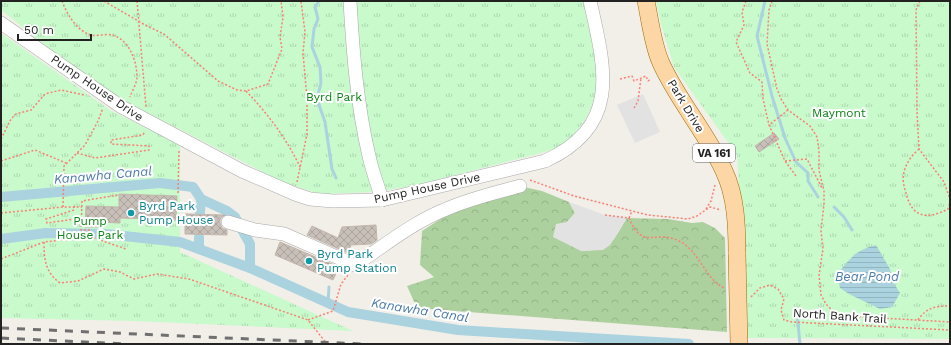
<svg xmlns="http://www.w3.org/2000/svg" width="951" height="345" font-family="'Work Sans',sans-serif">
  <defs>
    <pattern id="forest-crowns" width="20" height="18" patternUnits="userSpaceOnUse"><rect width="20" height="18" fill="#add19e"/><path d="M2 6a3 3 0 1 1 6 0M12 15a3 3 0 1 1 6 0" fill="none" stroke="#95b388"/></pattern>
    <pattern id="park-tufts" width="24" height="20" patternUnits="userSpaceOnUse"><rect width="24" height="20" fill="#c8facc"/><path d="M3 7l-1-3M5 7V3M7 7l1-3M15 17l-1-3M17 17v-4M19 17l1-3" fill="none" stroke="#acd6af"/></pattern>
    <pattern id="water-rules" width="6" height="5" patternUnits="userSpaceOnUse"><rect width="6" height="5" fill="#aad3df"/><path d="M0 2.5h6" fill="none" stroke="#92b5bf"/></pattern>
    <pattern id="building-cross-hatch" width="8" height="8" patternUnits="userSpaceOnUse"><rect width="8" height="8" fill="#c7bfb8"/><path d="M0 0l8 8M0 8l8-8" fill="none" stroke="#aba49e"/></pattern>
  </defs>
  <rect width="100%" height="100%" fill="#f2efe9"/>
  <path fill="url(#forest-crowns)" d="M524,187L542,191L569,202L575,213L567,222L581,251C613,250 611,243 627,218L668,219L692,223L703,222L715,228L725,238L727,332L417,308L407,286L434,277L420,265L422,231L448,214L479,202L505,197Z"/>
  <g fill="url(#park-tufts)">
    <path d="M1,1H583C587,20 592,39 596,58C602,92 588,129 558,147C552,150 544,152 537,154L416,185L376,192L319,194L280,181L121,99L66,62L1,10Z"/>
    <path d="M656,1H950V339L739,338L742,236L737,155L674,67L661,24Z"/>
    <path d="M1,33L110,110L180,145V252L353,331L135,321L1,318Z"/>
  </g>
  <g fill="#e2e2e2">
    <path d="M643,94L660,132L635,143L617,105Z"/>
    <path d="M569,202L605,215L627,218L610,245L603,250L581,251L553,237L556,224L567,222L575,213Z"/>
  </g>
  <path fill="url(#water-rules)" d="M876,245L890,269L893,282L900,293L892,307L880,309L849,294L840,288L837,275C849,259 856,250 876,245Z"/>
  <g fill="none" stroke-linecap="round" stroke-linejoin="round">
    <g stroke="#aad3df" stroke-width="3">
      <path d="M319,1L315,7L318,19L314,29L312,47L320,67L321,83L317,99L325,122L332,169L336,178"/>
      <path d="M765,1L757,36L772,96L785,138L796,162L808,173V181L818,197"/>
      <path d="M834,207L844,217L852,230"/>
      <path d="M328,303L329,287"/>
      <path d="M797,313L800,344"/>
    </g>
    <g stroke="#aad3df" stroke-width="10">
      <path d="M1,197L160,183L193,187L201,199L227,211L235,217L250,244V268L348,312L458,330L689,344"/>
      <path d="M200,212L201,199"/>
      <path d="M1,239L46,233L105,234L180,242L250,268"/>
      <path d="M199,249V237"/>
    </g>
  </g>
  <g fill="url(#building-cross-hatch)" stroke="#c4b6ab">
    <path d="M774,133L779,139L759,152L755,146Z"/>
    <path d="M119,194L177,196L176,220L120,218V223L100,222V227H85L86,206L119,207Z"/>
    <path d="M185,214L225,215L220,219V223L222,228L227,230V235L185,234Z"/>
    <path d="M376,225L377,240L371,244L351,245L348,253L307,235L312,226L338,238L342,227Z"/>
    <path d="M280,242L339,267L333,280L275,255Z"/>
  </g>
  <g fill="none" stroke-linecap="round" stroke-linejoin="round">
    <defs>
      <g id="minor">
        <path d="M350,1C353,53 357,105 369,156C372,171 378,185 382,200"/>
        <path d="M1,23L120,106L242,171L295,194L310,199L333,201L382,200L545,161C622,126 605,68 590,1"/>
        <path d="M228,222L255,230L284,234L355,265C384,246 412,223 444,210C468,199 494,193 520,186"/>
      </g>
      <path id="major" d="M646,1C650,20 653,46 661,63C678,101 707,133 724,171C736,196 737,226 737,254"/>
    </defs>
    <use href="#minor" stroke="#a9a9a9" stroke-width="14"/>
    <use href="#major" stroke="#a06b00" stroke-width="18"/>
    <g stroke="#fa8072" stroke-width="1.5" stroke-dasharray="2 2" stroke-linecap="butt">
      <path d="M62,1C67,14 75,28 88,34C94,38 105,33 112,35C129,39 137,61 137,77C137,83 132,91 130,97"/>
      <path d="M104,1L145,25L164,34L218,81L237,90L246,91L268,84L282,49L280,37L283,17L281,1"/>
      <path d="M137,1L146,107"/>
      <path d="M746,1L742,12L744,25L736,42L750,73L762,82L763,99L769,125"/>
      <path d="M772,1L769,10L767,44L777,89L781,99L788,110L810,126L817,137L819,151V170L824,191V204L821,231L823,249L819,275L821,295L826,304L834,312L847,316L950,322"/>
      <path d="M920,1L916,10L917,112L919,149L944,182L950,199"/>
      <path d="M620,79L632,76L634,81L646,76L648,81L651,79"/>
      <path d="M246,91C268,114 287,139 301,169"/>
      <path d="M634,108L638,101L641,78"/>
      <path d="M788,110L769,125L785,161L796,176"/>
      <path d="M1,139L11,119L16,114L31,110L45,94L61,90L84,95"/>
      <path d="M919,149C912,155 906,163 904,172C902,179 904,187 906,193C912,218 927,220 948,209L950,202"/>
      <path d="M77,153L95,158L149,150V146L111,144V140L143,135L145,131"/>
      <path d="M1,161L35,150L66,163"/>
      <path d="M785,161L807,159L822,188"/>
      <path d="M530,180L574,196L648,215L688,219L697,216L710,207L721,210"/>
      <path d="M297,182L307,134V99L303,53L305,32L301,1"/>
      <path d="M178,193L179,151"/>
      <path d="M74,206V210L46,219L47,223L82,218"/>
      <path d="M63,207L64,166L85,145L98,121L103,108"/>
      <path d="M706,209L711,201L715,185"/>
      <path d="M1,213L63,207H82"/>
      <path d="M605,215L629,218C643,251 654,230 677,240C699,249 704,278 724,288"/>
      <path d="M629,218L632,211"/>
      <path d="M91,237V230H81L82,201L118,195"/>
      <path d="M44,242C44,259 45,272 60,283L78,281L104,269L120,272L134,279L157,274L189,279L308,320L327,344"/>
      <path d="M1,259L44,242L91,237L126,249"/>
      <path d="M751,297L760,288L770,285L778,289L784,299L781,310L784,320L792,322L950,330"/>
      <path d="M308,320L333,311L341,284L348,275"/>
      <path d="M918,320C926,308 935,306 950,306"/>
    </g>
    <use href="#minor" stroke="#fff" stroke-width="13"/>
    <use href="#major" stroke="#fcd6a4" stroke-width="17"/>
    <g stroke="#707070" stroke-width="3" stroke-dasharray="8 8" stroke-linecap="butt">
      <path d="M1,328L363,344"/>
      <path d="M1,338L126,344"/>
    </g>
    <defs>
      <path id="major-bridge" d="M737,254L739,344"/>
    </defs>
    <use href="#major-bridge" stroke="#a06b00" stroke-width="18" stroke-linecap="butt"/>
    <use href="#major-bridge" stroke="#fcd6a4" stroke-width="17"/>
  </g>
  <g fill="#0f9aa8" stroke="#fff" stroke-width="1.5">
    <circle cx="131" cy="213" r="4"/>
    <circle cx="309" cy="261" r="4"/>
  </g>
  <g text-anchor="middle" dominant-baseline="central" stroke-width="4" stroke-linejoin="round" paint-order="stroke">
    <rect fill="#fff" stroke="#646464" stroke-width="1" x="693" y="144" width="42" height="18" rx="3"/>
    <g font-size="11" font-weight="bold" fill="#222">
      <text x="714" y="153">VA 161</text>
    </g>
    <g font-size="12" fill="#222" stroke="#fff">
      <text transform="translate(97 88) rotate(34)">Pump House Drive</text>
      <text transform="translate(686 106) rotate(59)">Park Drive</text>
      <text transform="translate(427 188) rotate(-12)">Pump House Drive</text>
      <text transform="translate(840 316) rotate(4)">North Bank Trail</text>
    </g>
    <g font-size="12" fill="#0c8416" stroke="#fff">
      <text x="334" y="97">Byrd Park</text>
      <text x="839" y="113">Maymont</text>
      <text x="90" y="221">Pump<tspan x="90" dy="14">House Park</tspan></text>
    </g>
    <g font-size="12" fill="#0d838f" stroke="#fff" text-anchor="start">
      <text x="139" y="206">Byrd Park<tspan x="139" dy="14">Pump House</tspan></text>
      <text x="317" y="254">Byrd Park<tspan x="317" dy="14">Pump Station</tspan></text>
    </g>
    <g font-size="13" font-style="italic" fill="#4a7aab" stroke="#fff">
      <text transform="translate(103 175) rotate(-5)">Kanawha Canal</text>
      <text x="867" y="276">Bear Pond</text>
      <text transform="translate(420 310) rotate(9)">Kanawha Canal</text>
    </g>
  </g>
  <rect width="951" height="345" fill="none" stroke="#222222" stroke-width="4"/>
  <path d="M18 34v6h73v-6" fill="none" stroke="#222222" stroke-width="2"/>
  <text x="24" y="34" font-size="12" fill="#222222" stroke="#ffffff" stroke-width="3" paint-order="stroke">50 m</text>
</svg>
